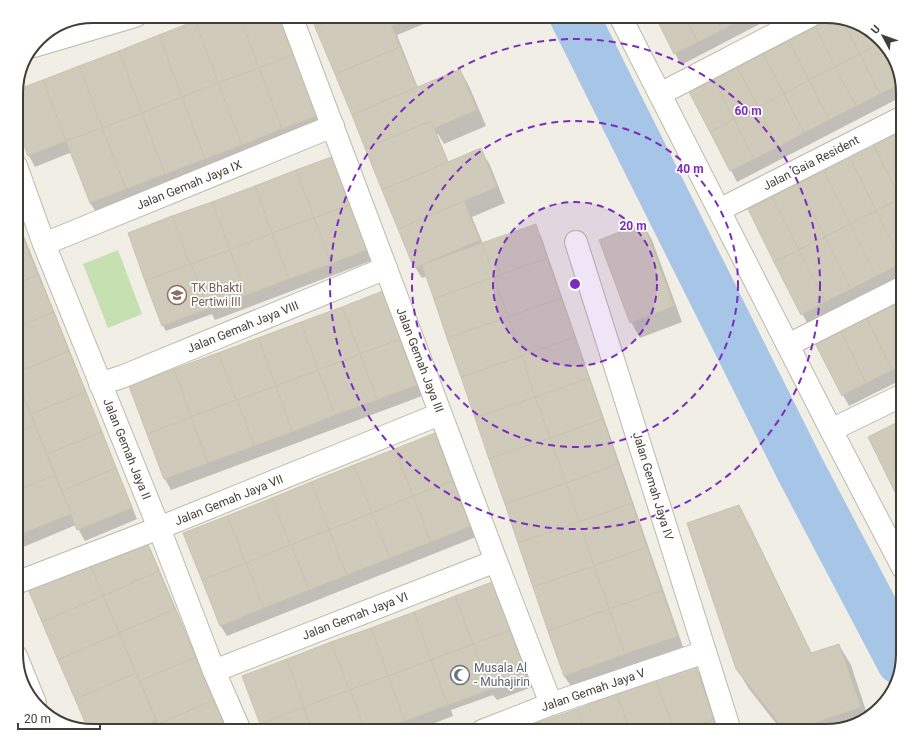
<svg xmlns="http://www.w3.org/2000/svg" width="919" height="747" font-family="Roboto,sans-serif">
  <rect width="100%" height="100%" fill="#f0eee5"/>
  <path fill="#c6e0b1" d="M118,250L142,314L108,328L83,264Z"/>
  <g fill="#0003">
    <path d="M212,16L328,125L97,213L90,203L72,152L35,167L29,156L16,121Z"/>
    <path d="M312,16H409L393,23V25L414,16H443L397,35L418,88L460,70L469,86L486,126L444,144L438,134L437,135L449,163L481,150L490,165L505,203L472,217L483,244L535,226L541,236L683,647L571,686L564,676L427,276L422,278L415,267Z"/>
    <path d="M656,16H775L681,65Z"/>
    <path d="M834,19L877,35L895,59L903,96L737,182L691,93Z"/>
    <path d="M903,132V277L808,325L750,210Z"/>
    <path d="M336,156L376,259L215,320L212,314L166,331L163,326L146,280Z"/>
    <path d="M16,216L137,519L85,541L76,525L16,550Z"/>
    <path d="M643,224L652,240L682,322L640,338L631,322Z"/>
    <path d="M903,300V379L849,406L843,395Z"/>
    <path d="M388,303L422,396L171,490L165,479L131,387Z"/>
    <path d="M903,420V506L869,437Z"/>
    <path d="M434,435L440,445L476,537L227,636L220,625L184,534Z"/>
    <path d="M739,506L750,526L812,654L839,645L851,665L868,717L860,723L826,731H782L749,689L737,669Z"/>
    <path d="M144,539L151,550L228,731H93L89,729L29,589Z"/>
    <path d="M495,583L535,686L497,700L493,695L451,710L453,716L414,731H263Z"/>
    <path d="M696,668L702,678L720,731H516Z"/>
  </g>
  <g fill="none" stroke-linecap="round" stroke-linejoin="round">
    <path stroke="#a7c5e7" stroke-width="49" d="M574,16L800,469L901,661"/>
  </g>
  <g fill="#d0cabb" stroke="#cac3af">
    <path d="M209,16H240L259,68L218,83L195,21Z"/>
    <path d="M240,16H285L299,52L259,68Z"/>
    <path d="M311,16H341L315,27Z"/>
    <path d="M341,16H388L400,47L335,74L315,27Z"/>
    <path d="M388,16H412L392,25Z"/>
    <path d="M655,16H685L698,42L674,54Z"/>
    <path d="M685,16H715L722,30L698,42Z"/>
    <path d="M715,16H748L722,30Z"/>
    <path d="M832,18L844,23L860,54L835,67L815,27Z"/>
    <path d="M195,21L218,83L182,97L159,35Z"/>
    <path d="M844,23L877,35L882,42L860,54Z"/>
    <path d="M815,27L835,67L809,80L789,41Z"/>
    <path d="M159,35L182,97L142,113L119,51Z"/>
    <path d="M789,41L809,80L784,94L763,54Z"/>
    <path d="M882,42L896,61L901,83L880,94L860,54Z"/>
    <path d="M400,47L417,87L352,115L335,74Z"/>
    <path d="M119,51L142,113L102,128L79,66Z"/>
    <path d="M299,52L322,114L282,129L259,68Z"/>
    <path d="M763,54L784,94L758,107L737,67Z"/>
    <path d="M860,54L880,94L856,106L835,67Z"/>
    <path d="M79,66L102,128L66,141L43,80Z"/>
    <path d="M737,67L758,107L734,119L714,80Z"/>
    <path d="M835,67L856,106L829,120L809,80Z"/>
    <path d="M259,68L282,129L242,145L218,83Z"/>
    <path d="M460,69L477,110L434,128L431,121L365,148L352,115Z"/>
    <path d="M43,80L66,141L28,156L16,124V90Z"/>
    <path d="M714,80L734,119L710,132L689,92Z"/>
    <path d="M809,80L829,120L804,133L784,94Z"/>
    <path d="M218,83L242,145L205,159L182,97Z"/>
    <path d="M784,94L804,133L778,147L758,107Z"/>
    <path d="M182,97L205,159L165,174L142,113Z"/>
    <path d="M758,107L778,147L754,159L734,119Z"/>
    <path d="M142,113L165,174L126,189L102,128Z"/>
    <path d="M734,119L754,159L730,171L710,132Z"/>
    <path d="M431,121L448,162L382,190L365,148Z"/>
    <path d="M102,128L126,189L90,203L66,141Z"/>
    <path d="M900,132L903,139V197L900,198L874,146Z"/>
    <path d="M874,146L900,198L876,211L850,158Z"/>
    <path d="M481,148L497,187L398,229L382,190Z"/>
    <path d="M337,155L354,203L314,218L296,170Z"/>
    <path d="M850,158L876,211L850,224L824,171Z"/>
    <path d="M296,170L314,218L272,233L255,186Z"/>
    <path d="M824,171L850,224L825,237L798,184Z"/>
    <path d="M798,184L825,237L799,250L772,197Z"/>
    <path d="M255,186L272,233L230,250L212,202Z"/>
    <path d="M772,197L799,250L774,262L748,209Z"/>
    <path d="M900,198L903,204L902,263L876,211Z"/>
    <path d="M464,201L480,240L414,268L398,229Z"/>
    <path d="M212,202L230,250L190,264L172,216Z"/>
    <path d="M354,203L371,248L331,264L314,218Z"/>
    <path d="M876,211L902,263L876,276L850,224Z"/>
    <path d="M172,216L190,264L145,281L128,233Z"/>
    <path d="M314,218L331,264L289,279L272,233Z"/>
    <path d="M16,219L24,240L16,243Z"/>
    <path d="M643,223L674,306L630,323L599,240Z"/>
    <path d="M536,224L547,258L494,277L482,243Z"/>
    <path d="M850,224L876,276L851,289L825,237Z"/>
    <path d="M272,233L289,279L246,295L230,250Z"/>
    <path d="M825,237L851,289L825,302L799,250Z"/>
    <path d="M24,240L38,275L16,284V243Z"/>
    <path d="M482,243L494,277L434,299L422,265Z"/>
    <path d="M230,250L246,295L208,309L191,264Z"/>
    <path d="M799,250L825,302L801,315L774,262Z"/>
    <path d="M547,258L561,298L508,317L494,277Z"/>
    <path d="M190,264H191L208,309L162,326L145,281Z"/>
    <path d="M38,275L54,312L16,328V284Z"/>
    <path d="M494,277L508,317L447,338L434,299Z"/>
    <path d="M383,291L400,339L360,354L342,307Z"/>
    <path d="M561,298L575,337L522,356L508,317Z"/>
    <path d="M903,298V328L891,304Z"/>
    <path d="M891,304L903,328V365L892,370L866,317Z"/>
    <path d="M342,307L360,354L318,370L301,322Z"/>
    <path d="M54,312L69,351L16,373V328Z"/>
    <path d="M508,317L522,356L461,377L447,338Z"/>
    <path d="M866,317L892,370L866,383L840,330Z"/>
    <path d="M301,322L318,370L276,386L258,338Z"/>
    <path d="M840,330L866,383L842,396L815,343Z"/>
    <path d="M575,337L589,378L535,397L522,356Z"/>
    <path d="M258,338L276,386L236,400L218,353Z"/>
    <path d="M400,339L417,385L377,400L360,354Z"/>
    <path d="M69,351L86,392L31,414L16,377V373Z"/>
    <path d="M218,353L236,400L191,417L174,369Z"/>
    <path d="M360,354L377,400L335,415L318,370Z"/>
    <path d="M522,356L535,397L475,418L461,377Z"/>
    <path d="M174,369L191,417L147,434L129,386Z"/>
    <path d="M318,370L335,415L292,432L276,386Z"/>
    <path d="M16,377L35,425L16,433Z"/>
    <path d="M589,378L603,419L550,438L535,397Z"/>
    <path d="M276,386L292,432L254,446L237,400Z"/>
    <path d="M86,392L102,432L47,454L31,414Z"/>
    <path d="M535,397L550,438L489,459L475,418Z"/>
    <path d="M236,400H237L254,446L208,463L191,417Z"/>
    <path d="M191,417L208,463L164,479L147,434Z"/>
    <path d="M603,419L618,464L566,483L550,438Z"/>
    <path d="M900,421L903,427V496L898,498L868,437Z"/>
    <path d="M35,425L55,475L16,491V433Z"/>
    <path d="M102,432L116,468L62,491L47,454Z"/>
    <path d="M435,433L453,481L413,496L395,449Z"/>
    <path d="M550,438L566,483L505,504L489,459Z"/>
    <path d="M395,449L413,496L372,513L354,465Z"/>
    <path d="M618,464L632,503L579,522L566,483Z"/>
    <path d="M354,465L372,513L329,530L311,482Z"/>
    <path d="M116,468L132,508L77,530L62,491Z"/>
    <path d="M55,475L71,514L16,536V491Z"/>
    <path d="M453,481L471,526L431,542L413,496Z"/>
    <path d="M311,482L329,530L290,545L272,498Z"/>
    <path d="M566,483L579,522L518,543L505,504Z"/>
    <path d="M413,496L431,542L390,558L372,513Z"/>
    <path d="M903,496V508L898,498Z"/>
    <path d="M272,498L290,545L246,563L227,516Z"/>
    <path d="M632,503L647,547L594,566L579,522Z"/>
    <path d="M739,505L811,653L839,644L861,707L792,731H785L736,669L687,523Z"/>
    <path d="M372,513L390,558L347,575L329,530Z"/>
    <path d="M227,516L246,563L202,580L183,533Z"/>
    <path d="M579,522L594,566L533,587L518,543Z"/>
    <path d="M329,530L347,575L309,590L291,545Z"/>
    <path d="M145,538L159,571L103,596L89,562Z"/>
    <path d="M290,545H291L309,590L264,608L246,563Z"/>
    <path d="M647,547L662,591L609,609L594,566Z"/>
    <path d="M89,562L103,596L42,622L28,589Z"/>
    <path d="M246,563L264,608L220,626L202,580Z"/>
    <path d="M594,566L609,609L548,631L533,587Z"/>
    <path d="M159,571L175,609L119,633L103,596Z"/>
    <path d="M495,581L513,629L473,644L455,596Z"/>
    <path d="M662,591L678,636L625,654L609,609Z"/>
    <path d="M103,596L119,633L58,660L42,622Z"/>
    <path d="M455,596L473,644L431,660L414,612Z"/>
    <path d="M175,609L196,657L140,681L119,633Z"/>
    <path d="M609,609L625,654L564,676L548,631Z"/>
    <path d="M414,612L431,660L388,676L371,628Z"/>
    <path d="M371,628L388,676L349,690L331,642Z"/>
    <path d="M513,629L530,675L489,690L473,644Z"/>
    <path d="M119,633L136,673L75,699L58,660Z"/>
    <path d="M331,642L349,690L304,707L287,659Z"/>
    <path d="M473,644L489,690L448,705L431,660Z"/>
    <path d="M196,657L214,700L158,724L140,681Z"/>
    <path d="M287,659L304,707L260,724L242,676Z"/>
    <path d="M431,660L448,705L405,721L388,676Z"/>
    <path d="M696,666L714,719L682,731H674L656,680Z"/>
    <path d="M136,673L156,720L131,731H93L88,729L75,699Z"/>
    <path d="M388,676L405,721L379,731H365L350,690Z"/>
    <path d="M656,680L674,731H630L617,694Z"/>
    <path d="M349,690H350L365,731H313L304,707Z"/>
    <path d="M617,694L630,731H585L577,709Z"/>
    <path d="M214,700L227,731H161L158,724Z"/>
    <path d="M304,707L313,731H262L260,724Z"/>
    <path d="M577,709L585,731H543L539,722Z"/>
    <path d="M714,719L718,731H682Z"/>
    <path d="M539,722L543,731H513Z"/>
  </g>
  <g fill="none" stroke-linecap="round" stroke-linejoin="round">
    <defs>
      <g id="minor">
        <path d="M291,16L496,561L551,704"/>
        <path d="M620,16L831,430L903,568"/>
        <path d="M34,46L135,16"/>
        <path d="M660,94L810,16"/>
        <path d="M16,166L44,244L159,528L214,671L240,731"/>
        <path d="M719,210L903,117"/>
        <path d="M576,242L730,731"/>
        <path d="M44,244L333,126"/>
        <path d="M788,345L903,287"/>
        <path d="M100,384L124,376L386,268"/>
        <path d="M831,430L903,395"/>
        <path d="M16,583L159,528L440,414"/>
        <path d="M16,656L35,703"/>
        <path d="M214,671L496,561"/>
        <path d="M482,731L551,704L705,652"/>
      </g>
    </defs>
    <use href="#minor" stroke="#bdb9ab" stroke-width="24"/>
    <use href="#minor" stroke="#fff" stroke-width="22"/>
  </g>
  <circle cx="575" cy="284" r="82" fill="#7b2cbf" fill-opacity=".12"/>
  <g fill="none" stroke="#7b2cbf" stroke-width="2" stroke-dasharray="7 5">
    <circle cx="575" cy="284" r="82"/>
    <circle cx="575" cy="284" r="163"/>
    <circle cx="575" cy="284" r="245"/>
  </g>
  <defs>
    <symbol id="school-ring" viewBox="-11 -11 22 22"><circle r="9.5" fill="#fff" stroke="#8d6e63" stroke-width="1.5"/><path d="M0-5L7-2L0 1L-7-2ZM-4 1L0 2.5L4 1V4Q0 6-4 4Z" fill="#8d6e63"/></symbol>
    <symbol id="mosque-ring" viewBox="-11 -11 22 22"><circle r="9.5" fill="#fff" stroke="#6b7280" stroke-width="1.5"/><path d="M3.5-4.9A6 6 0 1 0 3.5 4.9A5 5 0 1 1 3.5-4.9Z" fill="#6b7280"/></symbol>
  </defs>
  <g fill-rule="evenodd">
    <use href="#school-ring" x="166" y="284" width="22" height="22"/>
    <use href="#mosque-ring" x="449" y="664" width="22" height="22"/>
  </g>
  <g text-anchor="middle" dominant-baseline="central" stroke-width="3.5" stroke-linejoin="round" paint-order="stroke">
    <g font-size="12" fill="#413e35" stroke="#fff">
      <text transform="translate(811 163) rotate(-27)">Jalan Gaia Resident</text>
      <text transform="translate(189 185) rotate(-22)">Jalan Gemah Jaya IX</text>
      <text transform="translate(243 327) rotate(-22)">Jalan Gemah Jaya VIII</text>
      <text transform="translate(420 360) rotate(69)">Jalan Gemah Jaya III</text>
      <text transform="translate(127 449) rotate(68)">Jalan Gemah Jaya II</text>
      <text transform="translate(653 486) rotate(73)">Jalan Gemah Jaya IV</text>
      <text transform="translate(229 500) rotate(-22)">Jalan Gemah Jaya VII</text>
      <text transform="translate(355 616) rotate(-21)">Jalan Gemah Jaya VI</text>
      <text transform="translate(593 690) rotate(-19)">Jalan Gemah Jaya V</text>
    </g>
    <g font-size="12" fill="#785e54" stroke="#fff" text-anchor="start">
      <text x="191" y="288">TK Bhakti<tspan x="191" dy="14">Pertiwi III</tspan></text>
    </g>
    <g font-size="12" fill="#5b616d" stroke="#fff" text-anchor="start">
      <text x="474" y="668">Musala Al<tspan x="474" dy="14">- Muhajirin</tspan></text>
    </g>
  </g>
  <path d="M0 0H919V747H0ZM93 23H826A70 70 0 0 1 896 93V654A70 70 0 0 1 826 724H93A70 70 0 0 1 23 654V93A70 70 0 0 1 93 23Z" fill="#fff" fill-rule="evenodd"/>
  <path fill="none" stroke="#413e35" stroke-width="2" d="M93 23H826A70 70 0 0 1 896 93V654A70 70 0 0 1 826 724H93A70 70 0 0 1 23 654V93A70 70 0 0 1 93 23Z"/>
  <circle cx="575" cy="284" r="6" fill="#7b2cbf" stroke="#fff" stroke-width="2"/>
  <g font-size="12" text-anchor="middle" font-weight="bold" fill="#7b2cbf" stroke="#fff" stroke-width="3.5" stroke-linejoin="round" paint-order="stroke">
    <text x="748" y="115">60 m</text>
    <text x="690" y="173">40 m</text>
    <text x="633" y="230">20 m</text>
  </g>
  <g transform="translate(883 36) rotate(311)" stroke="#ffffff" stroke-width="3" paint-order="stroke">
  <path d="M0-3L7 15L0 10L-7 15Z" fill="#413e35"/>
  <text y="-6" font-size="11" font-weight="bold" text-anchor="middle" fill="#413e35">U</text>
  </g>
  <path d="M18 723v6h82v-6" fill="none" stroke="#413e35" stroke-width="2"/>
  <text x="24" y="723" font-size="12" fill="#413e35" stroke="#ffffff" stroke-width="3" paint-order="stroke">20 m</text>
</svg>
